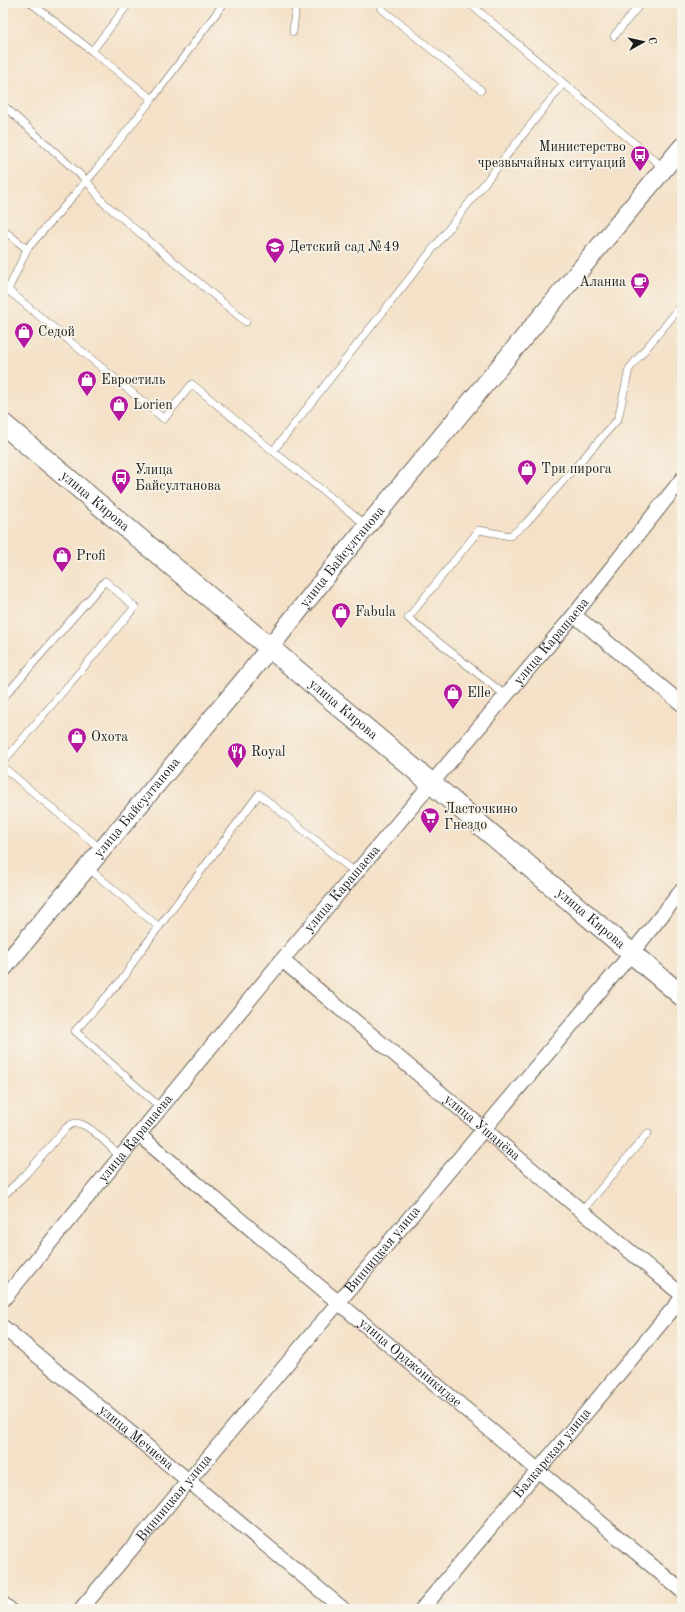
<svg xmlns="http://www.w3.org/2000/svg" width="685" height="1612" font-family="'Old Standard TT',serif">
  <rect width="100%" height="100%" fill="#f7f3e8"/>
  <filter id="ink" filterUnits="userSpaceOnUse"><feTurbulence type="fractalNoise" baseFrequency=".025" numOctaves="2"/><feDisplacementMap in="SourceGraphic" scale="8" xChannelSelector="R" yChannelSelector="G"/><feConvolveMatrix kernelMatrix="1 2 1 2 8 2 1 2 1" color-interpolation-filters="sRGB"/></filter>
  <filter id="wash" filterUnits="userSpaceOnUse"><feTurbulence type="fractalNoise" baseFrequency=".012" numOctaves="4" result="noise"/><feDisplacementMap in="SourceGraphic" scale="16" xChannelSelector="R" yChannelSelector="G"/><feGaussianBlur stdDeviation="0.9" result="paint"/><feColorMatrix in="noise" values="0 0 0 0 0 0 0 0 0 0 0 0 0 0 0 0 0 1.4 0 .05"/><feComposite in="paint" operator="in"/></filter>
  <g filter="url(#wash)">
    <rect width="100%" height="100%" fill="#f4e1c7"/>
  </g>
  <g filter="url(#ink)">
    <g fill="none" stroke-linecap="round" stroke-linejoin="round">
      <defs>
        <g id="service">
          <path d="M31,3L92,51"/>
          <path d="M129,3L92,51L152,99"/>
          <path d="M380,3L382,9L481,90"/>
          <path d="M469,3L665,169"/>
          <path d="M293,32L296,3"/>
          <path d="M614,36L641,3"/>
          <path d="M3,105L86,180L104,203L246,322"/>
          <path d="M3,230L27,249"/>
          <path d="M3,286L164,419L192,384L273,451L367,526"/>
          <path d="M3,296L8,290L27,249L96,170L152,99L224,3"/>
          <path d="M273,451L563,84"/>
          <path d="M505,695L408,618L479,530L510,536L526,523L618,419L629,369L682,305"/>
          <path d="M3,698L105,581L135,607L3,762"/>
          <path d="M3,767L101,849"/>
          <path d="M87,867L159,927"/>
          <path d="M161,1108L75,1031L125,976L137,956L259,794L356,873"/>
          <path d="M3,1196L26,1174L65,1129C68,1126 72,1123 77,1123C91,1125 110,1147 120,1157"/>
          <path d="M582,1211L648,1133"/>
        </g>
        <g id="minor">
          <path d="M574,615L682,704"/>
          <path id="s1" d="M282,960L682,1295"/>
          <path id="s2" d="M139,1135L682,1591"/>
          <path id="s3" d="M3,1300L282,960L574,615L682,479"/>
          <path id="s4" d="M3,1327L343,1609"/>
          <path d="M3,1604L9,1609"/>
          <path id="s5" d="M81,1609L631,954L682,890"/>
          <path id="s6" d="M422,1609L682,1298"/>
        </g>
        <g id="tertiary">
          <path id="s7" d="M3,968L244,680L344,554L682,147"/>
        </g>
        <g id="secondary">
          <path id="s8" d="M3,424L431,783L682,996"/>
        </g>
      </defs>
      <use href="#service" stroke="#686158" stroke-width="8"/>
      <use href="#minor" stroke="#686158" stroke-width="16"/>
      <use href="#tertiary" stroke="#686158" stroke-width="20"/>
      <use href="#secondary" stroke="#686158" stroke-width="22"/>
      <use href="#service" stroke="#fff" stroke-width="7"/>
      <use href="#minor" stroke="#fff" stroke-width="14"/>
      <use href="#tertiary" stroke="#fff" stroke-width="18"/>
      <use href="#secondary" stroke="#fff" stroke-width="20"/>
    </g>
  </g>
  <defs>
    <symbol id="bus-pin" viewBox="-11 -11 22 30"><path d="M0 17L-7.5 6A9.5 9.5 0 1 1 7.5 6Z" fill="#b5179e" stroke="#f7f3e8"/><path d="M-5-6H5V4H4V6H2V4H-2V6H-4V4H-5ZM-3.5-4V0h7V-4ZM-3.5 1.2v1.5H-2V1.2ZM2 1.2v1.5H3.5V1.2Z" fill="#fff"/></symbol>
    <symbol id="school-pin" viewBox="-11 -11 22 30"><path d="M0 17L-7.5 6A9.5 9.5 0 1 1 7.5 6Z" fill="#b5179e" stroke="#f7f3e8"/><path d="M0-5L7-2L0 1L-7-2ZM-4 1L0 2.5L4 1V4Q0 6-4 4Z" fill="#fff"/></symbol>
    <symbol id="cafe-pin" viewBox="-11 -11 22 30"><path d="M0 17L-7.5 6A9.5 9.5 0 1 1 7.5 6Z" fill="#b5179e" stroke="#f7f3e8"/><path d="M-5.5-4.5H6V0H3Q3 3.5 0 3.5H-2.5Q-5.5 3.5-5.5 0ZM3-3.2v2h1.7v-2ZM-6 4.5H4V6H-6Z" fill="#fff"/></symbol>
    <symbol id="shop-pin" viewBox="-11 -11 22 30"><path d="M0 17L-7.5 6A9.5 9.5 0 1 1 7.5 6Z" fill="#b5179e" stroke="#f7f3e8"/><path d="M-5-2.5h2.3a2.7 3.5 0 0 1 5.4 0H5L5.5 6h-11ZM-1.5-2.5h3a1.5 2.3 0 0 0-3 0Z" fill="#fff"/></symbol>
    <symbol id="restaurant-pin" viewBox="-11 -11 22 30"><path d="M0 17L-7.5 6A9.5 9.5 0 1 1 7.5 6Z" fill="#b5179e" stroke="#f7f3e8"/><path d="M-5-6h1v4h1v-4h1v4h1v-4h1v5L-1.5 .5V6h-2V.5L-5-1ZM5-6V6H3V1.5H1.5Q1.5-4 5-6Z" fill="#fff"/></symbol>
    <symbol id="supermarket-pin" viewBox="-11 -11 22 30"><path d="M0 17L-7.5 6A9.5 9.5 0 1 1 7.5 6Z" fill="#b5179e" stroke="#f7f3e8"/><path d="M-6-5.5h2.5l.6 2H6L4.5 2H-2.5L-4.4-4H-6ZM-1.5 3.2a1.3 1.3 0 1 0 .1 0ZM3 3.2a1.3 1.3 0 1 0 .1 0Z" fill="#fff"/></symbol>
  </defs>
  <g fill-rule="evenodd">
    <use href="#bus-pin" x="629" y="144" width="22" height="30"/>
    <use href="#school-pin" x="264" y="236" width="22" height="30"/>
    <use href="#cafe-pin" x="629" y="271" width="22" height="30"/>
    <use href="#shop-pin" x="13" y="321" width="22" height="30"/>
    <use href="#shop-pin" x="76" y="369" width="22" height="30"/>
    <use href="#shop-pin" x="108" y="394" width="22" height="30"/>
    <use href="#shop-pin" x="516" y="458" width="22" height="30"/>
    <use href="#bus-pin" x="110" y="467" width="22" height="30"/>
    <use href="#shop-pin" x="51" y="545" width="22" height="30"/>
    <use href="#shop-pin" x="330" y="601" width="22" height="30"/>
    <use href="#shop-pin" x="442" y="682" width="22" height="30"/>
    <use href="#shop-pin" x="66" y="726" width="22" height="30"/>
    <use href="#restaurant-pin" x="226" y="741" width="22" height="30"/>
    <use href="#supermarket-pin" x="419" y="806" width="22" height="30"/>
  </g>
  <g text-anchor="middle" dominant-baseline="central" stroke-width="3.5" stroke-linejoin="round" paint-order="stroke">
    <g font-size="14" fill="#1c1c1c" stroke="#f7f3e8" text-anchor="start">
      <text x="626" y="147" text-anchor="end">Министерство<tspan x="626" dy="16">чрезвычайных ситуаций</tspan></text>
      <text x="289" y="247">Детский сад №49</text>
      <text x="626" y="282" text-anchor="end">Аланиа</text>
      <text x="38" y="332">Седой</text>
      <text x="101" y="380">Евростиль</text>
      <text x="133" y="405">Lorien</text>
      <text x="541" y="469">Три пирога</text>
      <text x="135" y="470">Улица<tspan x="135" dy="16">Байсултанова</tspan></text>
      <text x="76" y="556">Profi</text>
      <text x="355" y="612">Fabula</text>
      <text x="467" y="693">Elle</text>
      <text x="91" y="737">Охота</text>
      <text x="251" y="752">Royal</text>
      <text x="444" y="809">Ласточкино<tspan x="444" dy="16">Гнездо</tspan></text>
    </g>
    <g font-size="14" fill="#1c1c1c" stroke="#f7f3e8">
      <text stroke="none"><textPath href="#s8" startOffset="120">улица Кирова</textPath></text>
      <text stroke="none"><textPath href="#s7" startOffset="533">улица Байсултанова</textPath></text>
      <text stroke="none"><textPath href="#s3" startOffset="857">улица Карашаева</textPath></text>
      <text stroke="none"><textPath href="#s8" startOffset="444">улица Кирова</textPath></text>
      <text stroke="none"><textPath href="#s7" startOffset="209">улица Байсултанова</textPath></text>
      <text stroke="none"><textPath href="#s3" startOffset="533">улица Карашаева</textPath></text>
      <text stroke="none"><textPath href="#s8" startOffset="768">улица Кирова</textPath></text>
      <text stroke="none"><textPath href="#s1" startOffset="261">улица Ушанёва</textPath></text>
      <text stroke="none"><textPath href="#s3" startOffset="209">улица Карашаева</textPath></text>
      <text stroke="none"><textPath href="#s5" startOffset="469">Винницкая улица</textPath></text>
      <text stroke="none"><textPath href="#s2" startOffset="354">улица Орджоникидзе</textPath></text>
      <text stroke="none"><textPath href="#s4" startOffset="173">улица Мечиева</textPath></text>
      <text stroke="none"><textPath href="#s6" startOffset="203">Балкарская улица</textPath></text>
      <text stroke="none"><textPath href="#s5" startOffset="145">Винницкая улица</textPath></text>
    </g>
  </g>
  <rect width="685" height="1612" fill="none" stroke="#f7f3e8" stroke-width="16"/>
  <g transform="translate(643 42) rotate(82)" stroke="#f7f3e8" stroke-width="3" paint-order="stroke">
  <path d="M0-3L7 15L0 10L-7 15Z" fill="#1c1c1c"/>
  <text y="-6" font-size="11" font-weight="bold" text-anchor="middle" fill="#1c1c1c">С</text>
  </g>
</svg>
